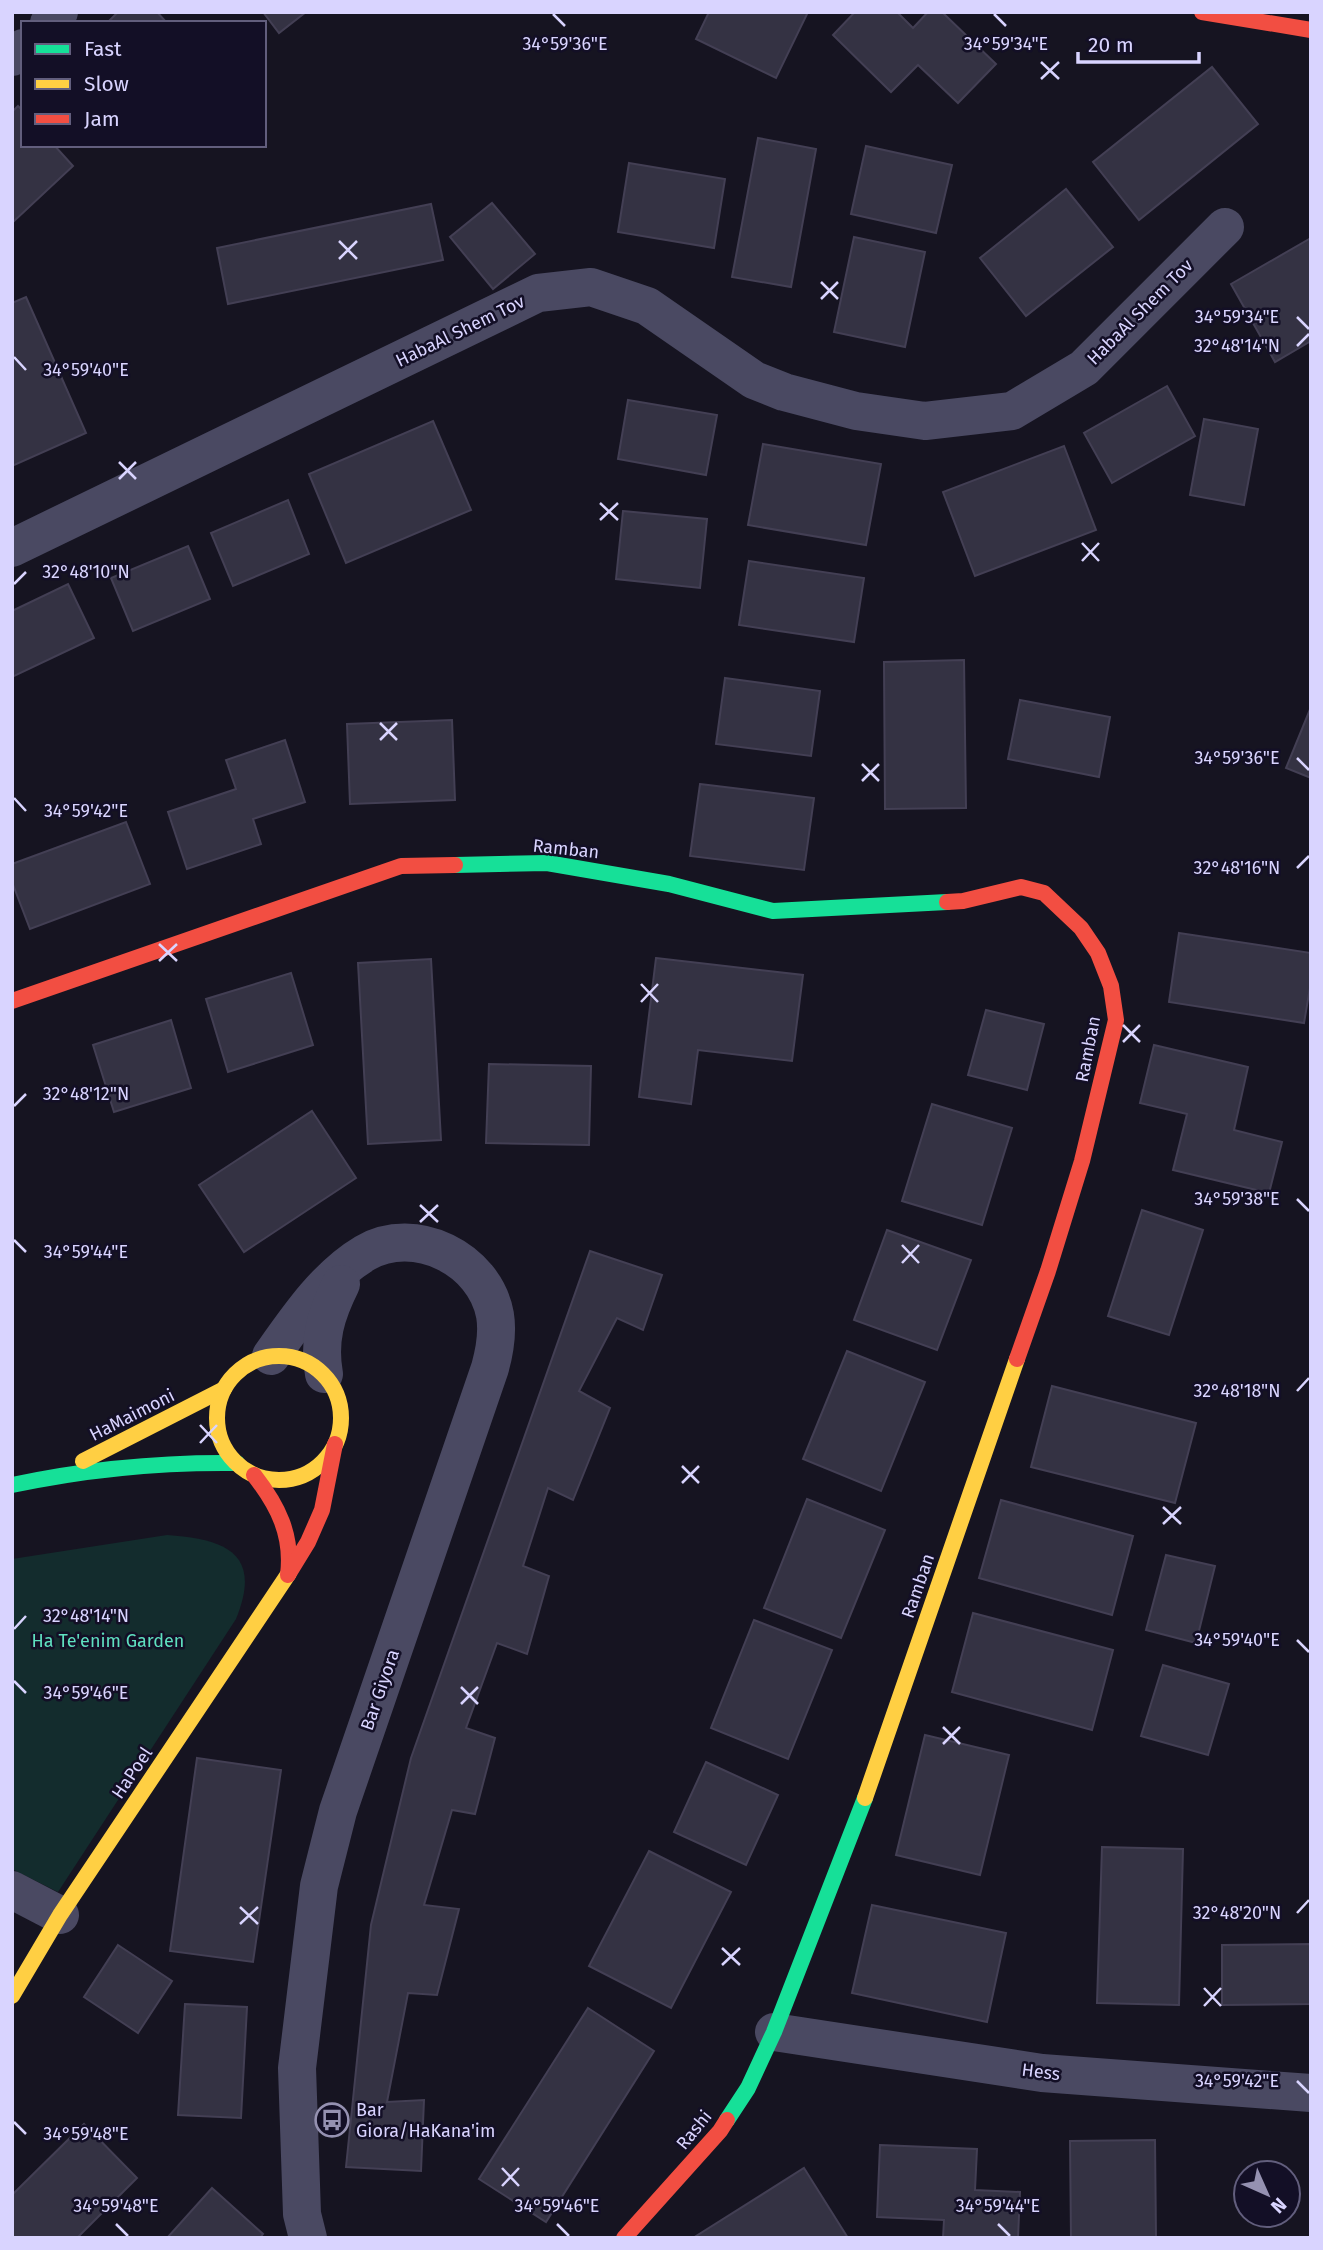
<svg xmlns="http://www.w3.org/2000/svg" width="1323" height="2250" font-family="'Fira Sans',sans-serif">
  <rect width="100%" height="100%" fill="#161421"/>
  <path fill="#132c2d" d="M167,1535C225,1539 263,1553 236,1619L58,1892L12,1869V1559Z"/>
  <g fill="#343243" stroke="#433f54" stroke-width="2">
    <path d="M118,12H157L167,23H107Z"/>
    <path d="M263,12H306L279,33Z"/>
    <path d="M709,12H808L776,78L696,39Z"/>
    <path d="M855,12H897L913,28L928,12H942L996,64L958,103L918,65L891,92L833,35Z"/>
    <path d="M1212,67L1258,124L1139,220L1093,162Z"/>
    <path d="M18,106L23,111V145H54L73,166L12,223V112Z"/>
    <path d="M758,138L816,149L791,287L732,277Z"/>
    <path d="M866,146L952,165L936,233L851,214Z"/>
    <path d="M629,163L725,179L714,248L618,232Z"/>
    <path d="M1066,189L1113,247L1026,316L980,258Z"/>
    <path d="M492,203L535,254L493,289L450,237Z"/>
    <path d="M431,204L443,260L228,304L217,248Z"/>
    <path d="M854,237L925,252L905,347L834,332Z"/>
    <path d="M1311,238V341L1275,362L1231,284Z"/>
    <path d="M26,297L86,433L12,466V303Z"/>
    <path d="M1167,386L1195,436L1112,483L1084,433Z"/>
    <path d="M628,400L717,415L706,475L618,459Z"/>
    <path d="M1204,419L1258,429L1244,505L1190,495Z"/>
    <path d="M433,421L471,510L346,563L309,474Z"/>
    <path d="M763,444L881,464L866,545L748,525Z"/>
    <path d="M1064,446L1096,530L975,576L943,492Z"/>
    <path d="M288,500L309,554L233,586L211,533Z"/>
    <path d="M623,511L707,519L700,588L616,579Z"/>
    <path d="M188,546L210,599L133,631L111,578Z"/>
    <path d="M749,561L864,578L854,642L739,625Z"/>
    <path d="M68,584L94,638L12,677V611Z"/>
    <path d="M964,660L966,808L885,809L884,662Z"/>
    <path d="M725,678L820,691L811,756L716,744Z"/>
    <path d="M1020,700L1110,717L1099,777L1008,759Z"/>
    <path d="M1311,707V778L1286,768Z"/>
    <path d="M452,720L455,800L350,804L347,724Z"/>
    <path d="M285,740L305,802L253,819L261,844L187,869L168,812L236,789L226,760Z"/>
    <path d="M700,784L814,798L804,870L690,856Z"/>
    <path d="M126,822L150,884L30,929L12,882V864Z"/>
    <path d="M1179,933L1311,953V982L1304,1023L1169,1002Z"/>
    <path d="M656,958L803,975L792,1061L698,1050L691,1104L639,1097Z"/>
    <path d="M431,959L441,1140L368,1144L358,963Z"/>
    <path d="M291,973L313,1045L228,1072L206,999Z"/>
    <path d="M986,1010L1044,1024L1027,1090L968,1075Z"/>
    <path d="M171,1020L191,1088L114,1112L93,1045Z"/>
    <path d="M1154,1045L1248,1067L1234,1130L1282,1142L1269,1193L1173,1170L1187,1114L1140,1103Z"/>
    <path d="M489,1064L591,1066L589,1145L486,1143Z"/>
    <path d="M932,1104L1012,1128L982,1225L902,1201Z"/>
    <path d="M312,1111L356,1178L244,1252L199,1185Z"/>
    <path d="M1142,1210L1203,1230L1169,1335L1108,1316Z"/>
    <path d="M887,1230L971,1260L937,1350L854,1320Z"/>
    <path d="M590,1251L662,1275L643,1330L617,1318L579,1391L610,1408L573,1500L548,1488L523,1566L549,1576L527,1654L497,1643L466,1728L495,1738L475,1814L452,1810L424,1905L459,1909L437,1995L408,1993L387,2102L424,2100L421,2171L346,2167L371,1925L411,1758Z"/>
    <path d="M847,1351L925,1382L881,1491L803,1459Z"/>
    <path d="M1052,1386L1196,1423L1175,1503L1031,1467Z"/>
    <path d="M807,1499L885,1530L841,1638L764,1608Z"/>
    <path d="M1001,1500L1133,1536L1112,1615L979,1578Z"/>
    <path d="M1166,1555L1215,1566L1196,1643L1146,1630Z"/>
    <path d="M973,1613L1113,1650L1092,1730L952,1692Z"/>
    <path d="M754,1620L832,1650L788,1759L711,1728Z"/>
    <path d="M1163,1665L1229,1684L1208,1755L1141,1736Z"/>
    <path d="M925,1735L1009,1755L980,1875L896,1855Z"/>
    <path d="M197,1758L281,1770L253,1962L170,1951Z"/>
    <path d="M706,1762L778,1795L746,1865L674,1832Z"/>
    <path d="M1102,1847L1183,1849L1179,2005L1097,2003Z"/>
    <path d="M649,1851L731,1892L671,2008L589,1966Z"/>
    <path d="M872,1905L1006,1933L987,2022L852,1993Z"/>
    <path d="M1311,1944V2004L1222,2005V1945Z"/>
    <path d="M118,1945L172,1981L138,2033L84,1997Z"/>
    <path d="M185,2004L247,2007L241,2118L178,2115Z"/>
    <path d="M588,2008L654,2051L546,2222L479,2179Z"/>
    <path d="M84,2124L137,2178L77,2238H12V2195Z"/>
    <path d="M1155,2140L1156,2238H1071L1070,2141Z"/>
    <path d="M880,2145L977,2149L975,2190L1020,2192L1018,2238H943L944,2220L877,2217Z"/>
    <path d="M804,2168L848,2238H693Z"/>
    <path d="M212,2188L263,2234L260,2238H167Z"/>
  </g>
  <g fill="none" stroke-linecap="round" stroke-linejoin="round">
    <g stroke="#4a4962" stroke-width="38">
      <path d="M49,23L59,12"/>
      <path d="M12,57L23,48"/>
      <path d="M12,548L538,293L591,287L647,306L754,380L784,392L856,411L925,421L1012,411L1084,368L1225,227"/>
      <path d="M271,1356C297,1319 326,1276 365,1253C415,1224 485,1259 495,1315C498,1333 495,1350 490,1368L338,1811L319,1886L297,2068L302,2214L308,2238"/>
      <path d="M324,1374C318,1340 326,1314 341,1284"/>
      <path d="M12,1890L60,1915"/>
      <path d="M774,2032L1042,2073L1311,2093"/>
    </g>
    <g stroke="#16e098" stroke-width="16">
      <path d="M455,865L547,863L669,884L773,911L947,902"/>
      <path d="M12,1485C87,1469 161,1462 237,1463"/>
      <path d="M727,2120L748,2088L774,2032L865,1798"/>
    </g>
    <g stroke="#ffcf43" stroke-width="16">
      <circle cx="279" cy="1418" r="62"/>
      <path d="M83,1461L224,1389"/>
      <path d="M865,1798L1017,1359"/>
      <path d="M12,1996L60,1915L289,1573"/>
    </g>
    <g stroke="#f24e42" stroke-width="16">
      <path d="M1202,12L1311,30"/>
      <path d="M947,902L963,901L1021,887L1044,893L1081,928L1098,953L1111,986L1116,1020L1082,1161L1048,1271L1017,1359"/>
      <path d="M12,1001L401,866L455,865"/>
      <path d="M254,1475C278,1506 293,1535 288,1575"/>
      <path d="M289,1573L308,1542L322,1510L335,1444"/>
      <path d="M624,2238L720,2131L727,2120"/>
    </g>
  </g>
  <path fill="none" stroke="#d9d4ff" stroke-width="2.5" d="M553,14L565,26M994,14L1006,26M1041,62L1059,79M1041,79L1059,62M339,241L357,259M339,259L357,241M821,282L838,299M821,299L838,282M1297,317L1309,329M1297,346L1309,334M14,357L26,370M119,462L136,479M119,479L136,462M600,503L618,520M600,520L618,503M1082,543L1099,561M1082,561L1099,543M14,584L26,572M380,723L397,740M380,740L397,723M1297,758L1309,770M862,764L879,781M862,781L879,764M14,798L26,811M1297,868L1309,856M159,944L177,961M159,961L177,944M641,984L658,1002M641,1002L658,984M1123,1025L1140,1042M1123,1042L1140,1025M14,1106L26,1094M1297,1199L1309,1211M420,1205L438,1222M420,1222L438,1205M14,1240L26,1252M902,1245L919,1263M902,1263L919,1245M1297,1391L1309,1378M200,1425L217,1443M200,1443L217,1425M682,1466L699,1483M682,1483L699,1466M1163,1507L1181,1524M1163,1524L1181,1507M14,1629L26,1616M1297,1640L1309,1652M14,1681L26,1693M461,1687L478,1704M461,1704L478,1687M943,1727L960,1744M943,1744L960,1727M240,1907L258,1924M1297,1913L1309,1900M240,1924L258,1907M722,1948L740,1965M722,1965L740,1948M1204,1988L1221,2006M1204,2006L1221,1988M1297,2081L1309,2093M14,2122L26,2134M502,2168L519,2186M502,2186L519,2168M116,2224L128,2236M557,2224L569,2236M998,2224L1010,2236"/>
  <defs>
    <symbol id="bus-ring" viewBox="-11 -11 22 22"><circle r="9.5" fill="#130f26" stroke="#9591b1" stroke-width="1.5"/><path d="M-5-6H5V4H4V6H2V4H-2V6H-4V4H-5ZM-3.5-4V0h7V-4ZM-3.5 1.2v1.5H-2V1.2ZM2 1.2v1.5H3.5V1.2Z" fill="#9591b1"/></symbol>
  </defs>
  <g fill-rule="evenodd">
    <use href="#bus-ring" x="313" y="2101" width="38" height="38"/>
  </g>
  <g text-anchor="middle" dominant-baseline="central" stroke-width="5" stroke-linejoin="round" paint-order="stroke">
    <g font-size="18" fill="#d9d4ff" stroke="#130f26">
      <text transform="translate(1140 312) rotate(-45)">HabaAl Shem Tov</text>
      <text transform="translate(460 331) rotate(-26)">HabaAl Shem Tov</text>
      <text transform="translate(566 849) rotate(6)">Ramban</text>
      <text transform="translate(1088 1049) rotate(-79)">Ramban</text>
      <text transform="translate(132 1415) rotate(-27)">HaMaimoni</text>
      <text transform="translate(918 1586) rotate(-71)">Ramban</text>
      <text transform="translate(380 1690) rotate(-71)">Bar Giyora</text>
      <text transform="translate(132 1773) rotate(-56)">HaPoel</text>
      <text transform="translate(1041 2072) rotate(7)">Hess</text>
      <text transform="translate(694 2130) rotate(-51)">Rashi</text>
    </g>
    <g font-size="18" fill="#5fe0c0" stroke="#130f26">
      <text x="108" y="1641">Ha Te'enim Garden</text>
    </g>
    <g font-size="18" fill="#d9d4ff" stroke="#130f26" text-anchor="start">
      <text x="356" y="2110">Bar<tspan x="356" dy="21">Giora/HaKana'im</tspan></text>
    </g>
  </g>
  <g font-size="18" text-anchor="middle" fill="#d9d4ff" stroke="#130f26" stroke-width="5" stroke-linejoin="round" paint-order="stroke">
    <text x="565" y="50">34°59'36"E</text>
    <text x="1006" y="50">34°59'34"E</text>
    <text x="1237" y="323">34°59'34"E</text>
    <text x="1237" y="352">32°48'14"N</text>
    <text x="86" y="376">34°59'40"E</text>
    <text x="86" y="578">32°48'10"N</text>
    <text x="1237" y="764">34°59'36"E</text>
    <text x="86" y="817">34°59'42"E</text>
    <text x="1237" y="874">32°48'16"N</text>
    <text x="86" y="1100">32°48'12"N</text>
    <text x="1237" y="1205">34°59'38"E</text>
    <text x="86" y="1258">34°59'44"E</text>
    <text x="1237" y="1397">32°48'18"N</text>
    <text x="86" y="1622">32°48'14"N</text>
    <text x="1237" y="1646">34°59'40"E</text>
    <text x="86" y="1699">34°59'46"E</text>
    <text x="1237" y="1919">32°48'20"N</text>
    <text x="1237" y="2087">34°59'42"E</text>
    <text x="86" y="2140">34°59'48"E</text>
    <text x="116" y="2212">34°59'48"E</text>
    <text x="557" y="2212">34°59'46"E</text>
    <text x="998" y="2212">34°59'44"E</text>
  </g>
  <rect width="1323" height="2250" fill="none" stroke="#d9d4ff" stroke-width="28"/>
  <rect x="21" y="21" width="245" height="126" fill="#130f26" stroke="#625e7d" stroke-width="2"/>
  <rect x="35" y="44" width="35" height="10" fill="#16e098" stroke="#625e7d" stroke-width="2"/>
  <text x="84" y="56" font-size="21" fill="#d9d4ff">Fast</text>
  <rect x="35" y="79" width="35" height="10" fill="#ffcf43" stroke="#625e7d" stroke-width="2"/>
  <text x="84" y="91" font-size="21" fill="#d9d4ff">Slow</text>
  <rect x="35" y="114" width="35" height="10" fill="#f24e42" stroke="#625e7d" stroke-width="2"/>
  <text x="84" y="126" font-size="21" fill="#d9d4ff">Jam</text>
  <g transform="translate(1267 2194) rotate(135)"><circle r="33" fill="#130f26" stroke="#625e7d" stroke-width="2"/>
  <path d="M0-5L12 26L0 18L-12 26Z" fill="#9591b1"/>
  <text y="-10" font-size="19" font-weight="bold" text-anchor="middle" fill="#d9d4ff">N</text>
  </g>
  <path d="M1078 52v10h121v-10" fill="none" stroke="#d9d4ff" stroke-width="3.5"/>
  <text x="1088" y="52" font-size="21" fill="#d9d4ff" stroke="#130f26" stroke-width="5" paint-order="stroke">20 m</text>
</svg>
